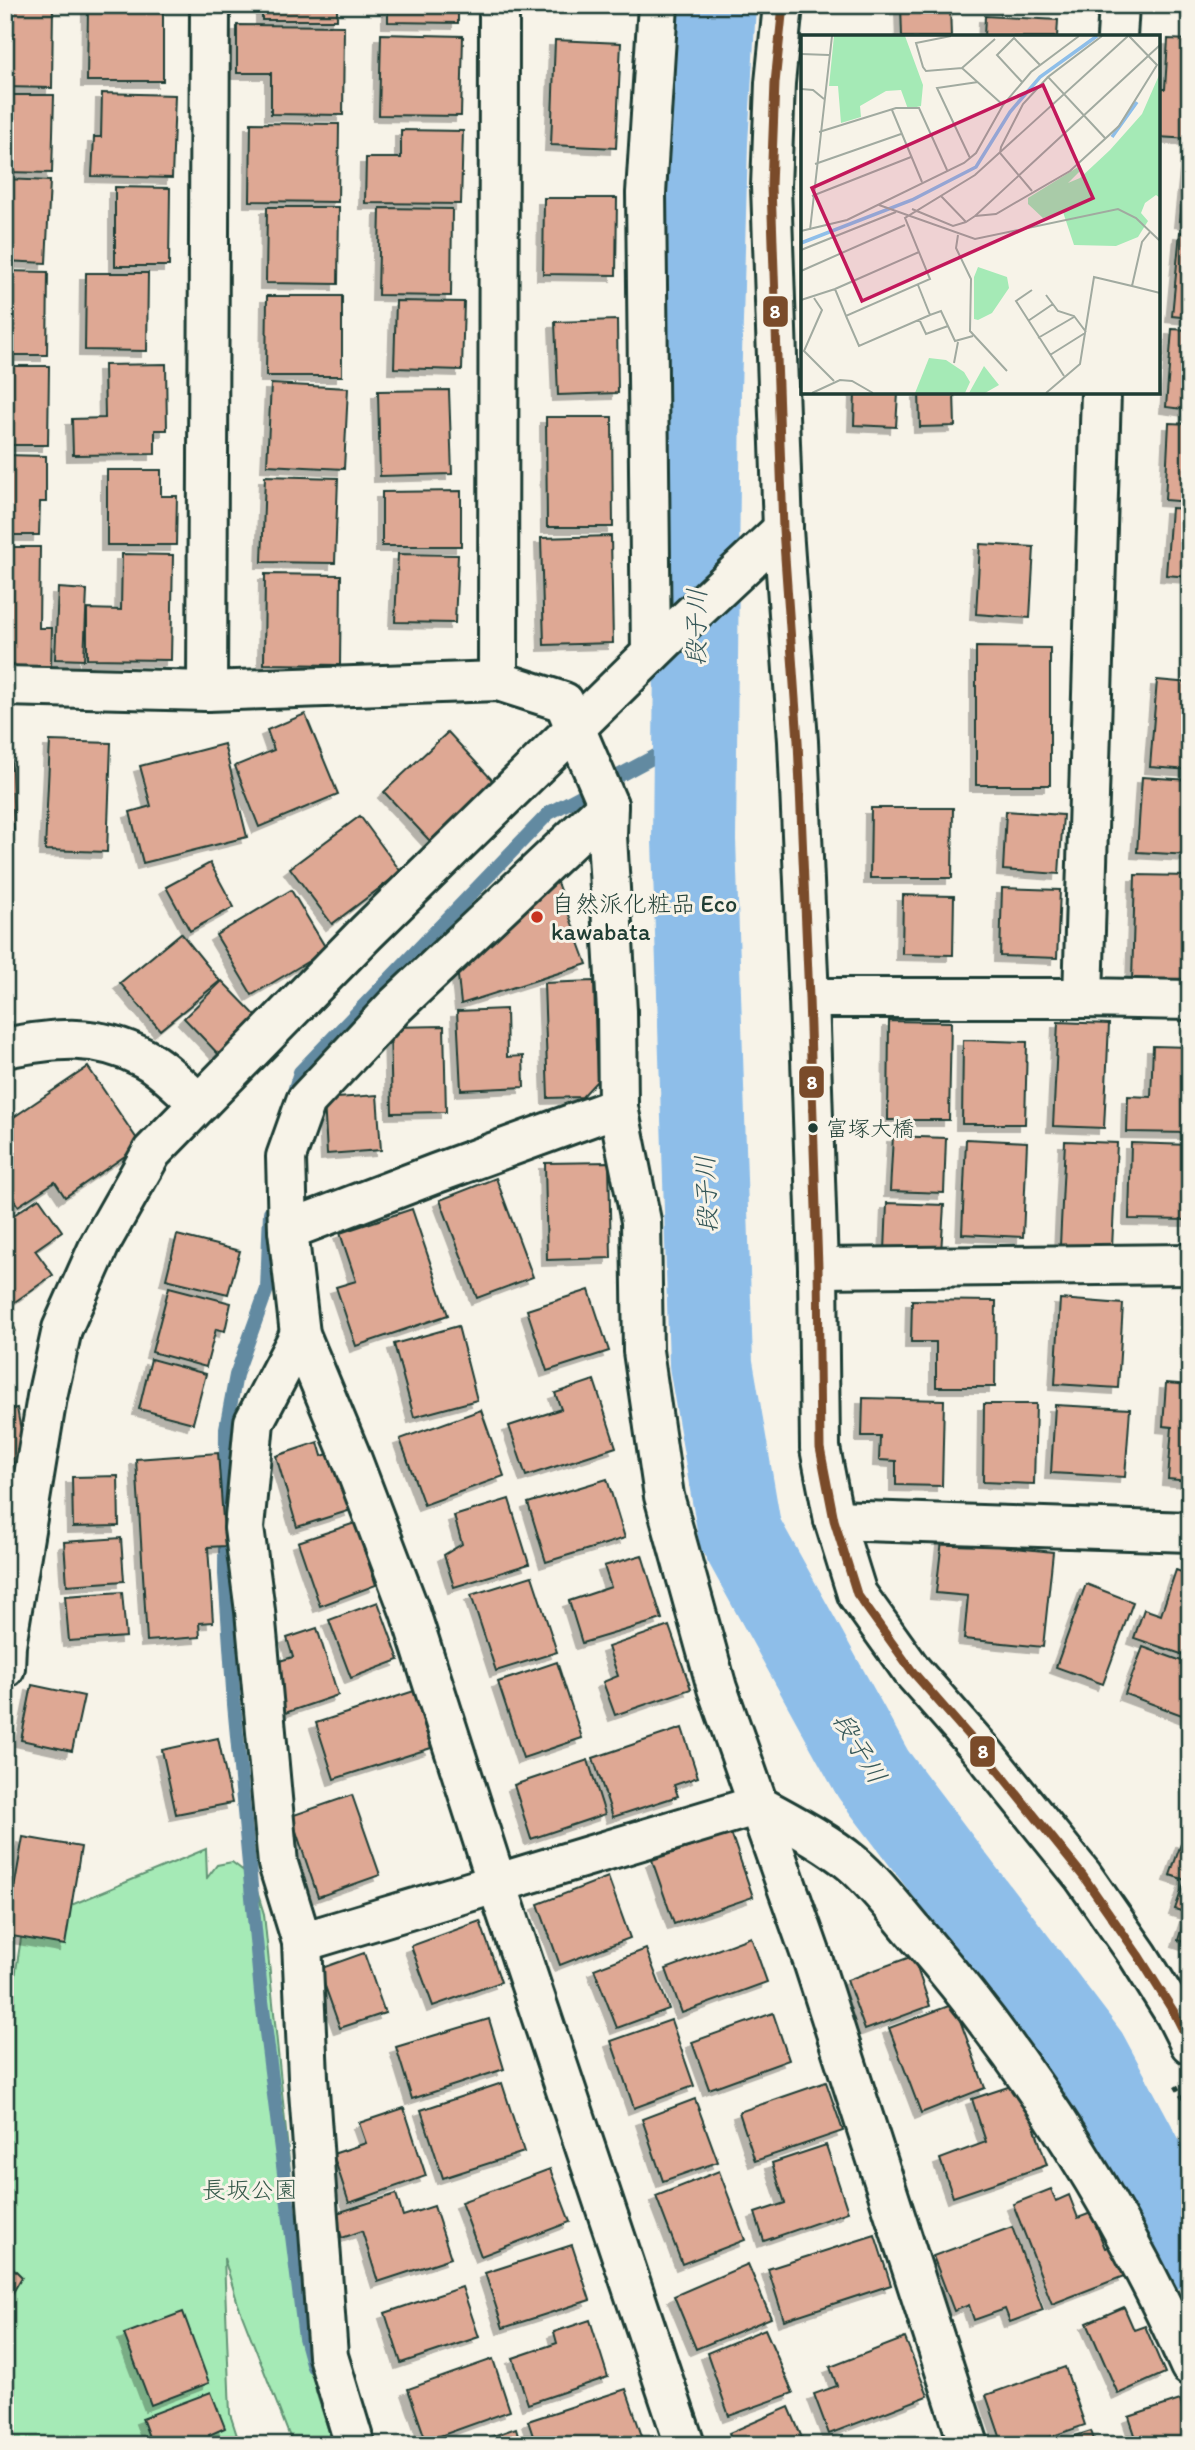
<svg xmlns="http://www.w3.org/2000/svg" width="1195" height="2450" font-family="Itim,'Klee One',sans-serif">
  <defs>
    <filter id="shadow"><feDropShadow dx="-6" dy="6" stdDeviation="0" flood-color="#0004"/></filter>
  </defs>
  <rect width="100%" height="100%" fill="#f7f3e8"/>
  <filter id="ink" filterUnits="userSpaceOnUse"><feTurbulence type="fractalNoise" baseFrequency=".0143" numOctaves="2"/><feDisplacementMap in="SourceGraphic" scale="14" xChannelSelector="R" yChannelSelector="G"/><feConvolveMatrix kernelMatrix="1 2 1 2 8 2 1 2 1" color-interpolation-filters="sRGB"/></filter>
  <g filter="url(#ink)">
    <path fill="#a5eab6" stroke="#629475" stroke-width="2" d="M206,1849L207,1878L217,1865L232,1862L253,1878L264,1914L296,2230L316,2391L331,2438L328,2445H293L238,2304L224,2258L230,2414L240,2445H5V2042L23,1925Z"/>
    <g fill="none" stroke-linecap="round" stroke-linejoin="round">
      <g stroke="#628aa1" stroke-width="14">
        <path d="M291,1101L300,1072L549,813L695,735"/>
        <path d="M270,1212L267,1289L236,1375L226,1428L225,1574L234,1704L261,1993L305,2338L313,2367"/>
      </g>
      <path stroke="#8ebee9" stroke-width="84" d="M714,5L706,143L699,391L694,840L711,1364L740,1533L873,1774L1087,2056L1190,2248"/>
    </g>
    <g fill="#dea894" stroke="#1f3d34" stroke-width="2" filter="url(#shadow)">
      <path d="M5,5H53L52,88L5,87Z"/>
      <rect x="262" y="5" width="75" height="15"/>
      <path d="M388,5H458V23L388,22Z"/>
      <path d="M901,5H950L951,37H902Z"/>
      <path d="M88,8H163V81H87Z"/>
      <path d="M985,16L1058,20L1057,37H984Z"/>
      <path d="M237,25L344,26L343,115L271,114V73H237Z"/>
      <path d="M381,34L463,36L461,116L379,115Z"/>
      <path d="M1168,39L1190,40V139L1158,137V89H1165Z"/>
      <path d="M555,40L621,43L616,148L551,145Z"/>
      <path d="M102,93L175,95L172,178L92,176L94,137H101Z"/>
      <path d="M5,95H54L52,173L5,172Z"/>
      <path d="M251,123L339,124L338,202L250,201Z"/>
      <path d="M401,130L463,131L461,204L365,203L366,158H401Z"/>
      <path d="M1188,146H1190V222L1180,221Z"/>
      <path d="M5,179L50,181L46,263L5,261Z"/>
      <path d="M115,187L170,188L169,266H115Z"/>
      <path d="M544,198H617L616,275L543,274Z"/>
      <path d="M267,207H339L338,284L266,283Z"/>
      <path d="M380,208L452,209L451,296L378,295Z"/>
      <path d="M1180,232L1190,233V318L1172,316Z"/>
      <path d="M5,271L48,272L47,355H5Z"/>
      <path d="M86,273H148L147,351L85,350Z"/>
      <path d="M267,296H342V376H266Z"/>
      <path d="M396,301L464,302L462,370L394,368Z"/>
      <path d="M617,320L618,393L558,395L555,322Z"/>
      <path d="M1172,329L1190,330V410L1166,407Z"/>
      <path d="M166,364L167,430H155V454L73,455L72,419L105,418L104,365Z"/>
      <path d="M5,366H49L48,445H5Z"/>
      <path d="M271,384L348,388L344,469L267,465Z"/>
      <path d="M449,390L452,474L380,476L378,391Z"/>
      <path d="M855,392L898,393L896,427L854,425Z"/>
      <path d="M919,392H954L955,426L920,427Z"/>
      <path d="M546,417H612L613,527H547Z"/>
      <path d="M1169,423L1190,424V502L1165,500Z"/>
      <path d="M5,455L46,456V502H40L39,535H5Z"/>
      <path d="M107,470H161V496H177L176,545H107Z"/>
      <path d="M265,476L338,478L335,563L262,562Z"/>
      <path d="M461,491V546H382V492Z"/>
      <path d="M1171,508L1190,509V577L1166,575Z"/>
      <path d="M611,536L613,643L544,645L541,538Z"/>
      <path d="M980,544L1034,547L1030,618L976,614Z"/>
      <path d="M5,547H40L39,628H52L51,668H5Z"/>
      <path d="M122,554L173,555L171,660L87,659V609L121,610Z"/>
      <path d="M398,554L458,555L455,623L395,622Z"/>
      <path d="M265,574L341,575L340,665L264,664Z"/>
      <path d="M58,588L87,590L84,660L55,659Z"/>
      <path d="M976,647L1050,648V785H976Z"/>
      <path d="M1157,680L1190,683V770L1150,767Z"/>
      <path d="M305,714L338,794L259,827L235,766L274,750L267,730Z"/>
      <path d="M10,715L14,830H5V716Z"/>
      <path d="M448,732L494,782L430,841L384,792Z"/>
      <path d="M50,741L111,743L107,852L45,850Z"/>
      <path d="M224,744L247,837L143,863L130,812L151,806L140,766Z"/>
      <path d="M1142,777L1190,780V855L1137,852Z"/>
      <path d="M871,808H953L952,878H870Z"/>
      <path d="M1006,811L1063,815L1059,874L1003,870Z"/>
      <path d="M360,816L401,872L332,924L290,868Z"/>
      <path d="M210,863L234,907L190,931L166,887Z"/>
      <path d="M1135,875L1190,876V983L1132,981Z"/>
      <path d="M555,877L587,964L461,1004L456,957Z"/>
      <path d="M1002,888L1060,890L1057,958L1000,956Z"/>
      <path d="M291,890L327,950L252,995L216,935Z"/>
      <path d="M903,895L954,896L953,955L902,954Z"/>
      <path d="M181,933L220,981L160,1030L120,983Z"/>
      <path d="M222,981L261,1021L222,1058L184,1018Z"/>
      <path d="M594,981L597,1081L582,1097L548,1098L544,983Z"/>
      <path d="M506,1009L507,1057L523,1056L524,1087L461,1090L457,1011Z"/>
      <path d="M889,1021L951,1022L949,1120H888Z"/>
      <path d="M1058,1022L1109,1024L1104,1128L1053,1126Z"/>
      <path d="M444,1026L446,1112L392,1113L390,1027Z"/>
      <path d="M963,1040L1027,1042L1025,1124H962Z"/>
      <path d="M1153,1046L1190,1047V1133L1127,1132L1128,1096L1151,1097Z"/>
      <path d="M88,1067L141,1145L65,1197L55,1182L18,1206L5,1187V1123Z"/>
      <path d="M377,1095L381,1150L327,1154L324,1099Z"/>
      <path d="M893,1136L946,1138L944,1193L890,1191Z"/>
      <path d="M966,1139L1027,1142L1023,1237L962,1234Z"/>
      <path d="M1065,1141L1117,1143L1112,1248L1060,1245Z"/>
      <path d="M1131,1143L1190,1145V1220L1129,1219Z"/>
      <path d="M609,1162L611,1258L547,1260L545,1163Z"/>
      <path d="M496,1178L533,1277L477,1298L440,1200Z"/>
      <path d="M39,1198L62,1231L35,1250L53,1275L9,1306L5,1301V1221Z"/>
      <path d="M887,1203L944,1205L941,1253L885,1251Z"/>
      <path d="M412,1209L448,1315L356,1346L336,1287L356,1281L340,1233Z"/>
      <path d="M177,1235L240,1251L228,1294L166,1279Z"/>
      <path d="M169,1287L231,1303L225,1331L216,1329L206,1367L152,1352Z"/>
      <path d="M589,1290L609,1351L547,1371L527,1310Z"/>
      <path d="M1060,1299L1123,1304L1118,1388L1055,1384Z"/>
      <path d="M912,1300L996,1301L995,1387H936V1342H911Z"/>
      <path d="M458,1326L477,1400L414,1417L394,1344Z"/>
      <path d="M151,1359L206,1374L193,1423L139,1409Z"/>
      <path d="M594,1380L616,1447L526,1476L509,1426L561,1409L555,1393Z"/>
      <path d="M1166,1383L1190,1385V1481L1168,1479L1172,1427L1163,1426Z"/>
      <path d="M863,1398L944,1400L942,1486L896,1485V1461L879,1460L880,1436H862Z"/>
      <path d="M984,1404H1036L1034,1484L983,1482Z"/>
      <path d="M1055,1405L1130,1409L1125,1477L1051,1473Z"/>
      <path d="M17,1408L26,1460L10,1463L14,1482L5,1484V1410Z"/>
      <path d="M481,1410L504,1476L424,1505L400,1439Z"/>
      <path d="M318,1442L322,1456L334,1452L351,1510L297,1527L276,1456Z"/>
      <path d="M218,1453L225,1546L208,1547L213,1622L199,1623L200,1637L147,1641L136,1459Z"/>
      <path d="M118,1476L119,1526L73,1527L72,1477Z"/>
      <path d="M607,1479L625,1538L546,1562L528,1503Z"/>
      <path d="M509,1499L529,1564L454,1587L444,1555L462,1544L454,1516Z"/>
      <path d="M355,1523L376,1585L320,1606L298,1542Z"/>
      <path d="M121,1538L124,1581L67,1585L64,1542Z"/>
      <path d="M942,1540L1053,1552L1043,1647L964,1639L968,1596L936,1593Z"/>
      <path d="M642,1555L662,1619L582,1643L569,1601L611,1587L604,1566Z"/>
      <path d="M1176,1570L1190,1575V1657L1134,1638L1144,1609L1161,1615Z"/>
      <path d="M532,1576L557,1652L496,1671L471,1595Z"/>
      <path d="M1086,1584L1133,1602L1103,1684L1056,1667Z"/>
      <path d="M122,1592L126,1637L69,1641L65,1596Z"/>
      <path d="M378,1602L399,1660L351,1678L329,1620Z"/>
      <path d="M669,1626L691,1689L615,1715L603,1682L618,1676L608,1647Z"/>
      <path d="M317,1628L338,1695L285,1713L269,1664L293,1657L287,1638Z"/>
      <path d="M1143,1647L1190,1664V1718L1125,1694Z"/>
      <path d="M557,1662L582,1738L523,1758L498,1682Z"/>
      <path d="M32,1685L84,1696L72,1751L21,1740Z"/>
      <path d="M414,1691L431,1748L334,1779L316,1723Z"/>
      <path d="M682,1728L698,1777L674,1785L678,1796L613,1817L593,1758Z"/>
      <path d="M218,1738L232,1803L176,1814L162,1750Z"/>
      <path d="M588,1760L605,1814L531,1839L514,1785Z"/>
      <path d="M352,1795L380,1875L318,1897L291,1816Z"/>
      <path d="M731,1833L753,1897L674,1924L652,1860Z"/>
      <path d="M23,1837L81,1847L65,1945L6,1935Z"/>
      <path d="M1182,1841L1190,1844V1944L1178,1940L1187,1913L1175,1909L1185,1880L1170,1875Z"/>
      <path d="M608,1877L630,1938L560,1965L538,1904Z"/>
      <path d="M480,1921L501,1982L433,2006L411,1946Z"/>
      <path d="M751,1937L767,1982L682,2013L666,1969Z"/>
      <path d="M646,1949L669,2009L617,2028L594,1969Z"/>
      <path d="M364,1953L385,2013L340,2028L319,1969Z"/>
      <path d="M913,1956L930,2006L865,2030L847,1980Z"/>
      <path d="M954,2004L985,2088L921,2113L889,2028Z"/>
      <path d="M773,2013L789,2060L709,2089L692,2042Z"/>
      <path d="M489,2019L504,2069L412,2099L396,2047Z"/>
      <path d="M671,2020L694,2086L634,2108L611,2041Z"/>
      <path d="M826,2082L843,2131L755,2161L739,2112Z"/>
      <path d="M502,2083L524,2152L443,2178L421,2110Z"/>
      <path d="M1020,2083L1047,2165L953,2197L940,2159L986,2142L972,2099Z"/>
      <path d="M695,2099L718,2162L663,2181L642,2119Z"/>
      <path d="M404,2108L426,2176L349,2203L333,2154L366,2143L359,2123Z"/>
      <path d="M826,2145L848,2212L764,2241L755,2213L785,2203L772,2163Z"/>
      <path d="M550,2169L570,2222L481,2256L461,2202Z"/>
      <path d="M719,2171L745,2240L682,2264L656,2196Z"/>
      <path d="M1051,2189L1056,2201L1069,2195L1078,2218L1091,2213L1105,2248L1111,2245L1124,2276L1052,2304L1013,2204Z"/>
      <path d="M396,2194L403,2216L434,2206L451,2258L378,2282L362,2231L342,2238L334,2214Z"/>
      <path d="M1012,2227L1043,2310L1010,2322L1005,2309L974,2320L969,2305L954,2311L933,2256Z"/>
      <path d="M875,2235L891,2285L784,2320L768,2269Z"/>
      <path d="M572,2245L590,2300L503,2328L485,2273Z"/>
      <path d="M5,2260L22,2277L5,2306Z"/>
      <path d="M748,2264L771,2318L696,2349L674,2296Z"/>
      <path d="M462,2287L479,2337L401,2363L385,2313Z"/>
      <path d="M1124,2307L1134,2330L1145,2326L1165,2373L1118,2394L1087,2323Z"/>
      <path d="M183,2312L209,2383L151,2405L124,2334Z"/>
      <path d="M590,2320L608,2377L528,2404L513,2358L557,2343L554,2332Z"/>
      <path d="M765,2329L793,2393L729,2416L707,2353Z"/>
      <path d="M905,2338L928,2396L829,2434L814,2394L837,2386L830,2367Z"/>
      <path d="M493,2359L510,2411L426,2441L408,2389Z"/>
      <path d="M1065,2367L1085,2425L1027,2445H1003L986,2395Z"/>
      <path d="M626,2389L645,2445H536L528,2421Z"/>
      <path d="M211,2392L225,2428L209,2435L213,2445H152L142,2418Z"/>
      <path d="M1180,2400L1190,2431V2445H1116L1136,2438L1129,2417Z"/>
      <path d="M789,2407L805,2445H733L729,2433Z"/>
      <path d="M516,2428L521,2445H467Z"/>
      <path d="M1091,2431L1096,2445H1060L1059,2441Z"/>
    </g>
    <g fill="none" stroke-linecap="round" stroke-linejoin="round">
      <defs>
        <g id="street">
          <path d="M783,5L775,83L771,186L783,529L798,741L809,998L818,1268L820,1448L834,1520L857,1594L912,1671L983,1752L1083,1876L1138,1955L1175,2014L1190,2044"/>
          <path d="M1117,37L1119,5"/>
          <path d="M651,653L646,193L658,5"/>
          <path d="M498,681L499,5"/>
          <path d="M5,686L207,691L498,681L564,702L608,805L607,836L617,1011L618,1107L641,1221L643,1351L664,1496L717,1688L812,1958L969,2445"/>
          <path d="M207,691L210,5"/>
          <path d="M809,998H1083L1190,1000"/>
          <path d="M1083,998L1101,392"/>
          <path d="M5,1048C56,1038 96,1033 144,1058C162,1067 183,1090 200,1103"/>
          <path d="M618,1107L437,1173L288,1230L300,1334L351,1457L410,1612L497,1884L685,2445"/>
          <path d="M288,1230L286,1157L306,1101L394,1007L608,805"/>
          <path d="M818,1268L1190,1264"/>
          <path d="M300,1334L254,1422L244,1528L255,1611L278,1864L302,1942L308,2077L328,2356L355,2445"/>
          <path d="M834,1520L1190,1532"/>
          <path d="M5,1668L6,1645L47,1397L62,1329L100,1244L152,1152L366,933L665,640L783,529"/>
          <path d="M302,1942L758,1805C790,1823 824,1840 852,1863C879,1886 900,1916 923,1942C1031,2068 1123,2214 1190,2366"/>
        </g>
      </defs>
      <use href="#street" stroke="#1f3d34" stroke-width="44"/>
      <g stroke="#1f3d34" stroke-width="4.5" stroke-dasharray="5 5" stroke-linecap="butt">
        <path d="M5,1333L16,1329"/>
        <path d="M1176,2086L1190,2110"/>
      </g>
      <use href="#street" stroke="#f7f3e8" stroke-width="38"/>
      <defs>
        <path id="bus-1" d="M783,5L775,83L771,186L783,529L798,741L809,998L818,1268L820,1448L834,1520L857,1594L912,1671L983,1752L1083,1876L1138,1955L1175,2014L1190,2044"/>
      </defs>
      <use href="#bus-1" stroke="#f7f3e8" stroke-width="14"/>
      <use href="#bus-1" stroke="#7a4b2a" stroke-width="9"/>
    </g>
  </g>
  <circle fill="#c8321e" stroke="#f7f3e8" stroke-width="2.5" cx="537" cy="917" r="7"/>
  <circle fill="#1f3d34" stroke="#f7f3e8" stroke-width="2.5" cx="813" cy="1128" r="6"/>
  <g text-anchor="middle" dominant-baseline="central" stroke-width="6" stroke-linejoin="round" paint-order="stroke">
    <g font-size="22" fill="#1f3d34" stroke="#f7f3e8" text-anchor="start">
      <text x="826" y="1128">富塚大橋</text>
    </g>
    <g font-size="24" fill="#1f3d34" stroke="#f7f3e8" text-anchor="start">
      <text x="551" y="903">自然派化粧品 Eco<tspan x="551" dy="28">kawabata</tspan></text>
    </g>
    <g font-size="24" fill="#335748" stroke="#f7f3e8">
      <text x="250" y="2189">長坂公園</text>
    </g>
    <g font-size="26" font-style="italic" fill="#355758" stroke="#f7f3e8">
      <text transform="translate(696 627) rotate(-89)">段子川</text>
      <text transform="translate(706 1194) rotate(-92)">段子川</text>
      <text transform="translate(860 1748) rotate(59)">段子川</text>
    </g>
  </g>
  <g transform="translate(801 35)">
    <rect width="359" height="359" fill="#f7f3e8"/>
    <path d="M33,1H104L122,50L120,71L107,74L100,55L85,56L59,71L60,82L40,88L37,51H28ZM359,38V163L355,160L344,168L340,178L347,186L337,202L315,211L273,210L262,177L242,183L227,169V163L277,132L280,135L267,148L279,143L309,115L341,79ZM177,232L206,242L208,253L191,278L177,285L173,284V242ZM128,323L145,325L163,337L169,347L164,358H114ZM183,331L198,350L184,358H168Z" fill="#a5eab6"/>
    <path fill="none" stroke="#8ebee9" stroke-width="3.5" d="M311,102L336,67M0,208L111,165L175,132L209,77L239,42L296,1"/>
    <path fill="none" stroke="#a1aaa0" stroke-width="2" d="M150,1L115,8L122,32L125,36L161,33L202,70M301,1L247,42L304,103M0,19L28,20M161,33L194,4M221,47L196,20L213,3L239,30M0,54L12,55L23,64M91,75L121,147M18,97L95,73H118L146,135M169,123L136,53L177,47M14,129L100,99M231,156L199,118L200,112L222,69L247,42M11,161L110,122M140,161L165,187L174,181L359,10M78,170L174,204L317,174L335,183L359,206M111,174L152,191L165,187M174,181L195,179L269,136L318,91L356,30L328,1M9,195L31,1M0,196L46,185L163,128L175,118L202,70L230,37L278,1M157,200L155,213L170,244L169,296L206,336M0,215L95,177M0,236L104,190M117,250L129,280L140,276L154,306L172,301M331,251L359,258M34,254L118,217M231,255L215,266L263,341M245,260L257,276L273,281L285,297M13,263L21,275L3,316L33,346M0,265L34,254L45,281L129,244L104,183L174,140L327,1M45,281L58,311L129,280M118,284L125,299L147,291M227,286L252,269M237,303L273,282M249,320L284,298M153,328L157,307M11,358L39,345L51,346L72,358M245,358L279,329L293,242L331,251L341,207L349,197"/>
    <path fill="#c2185b" fill-opacity="0.15" stroke="#c2185b" stroke-width="3.5" d="M242,50L292,163L61,266L11,153Z"/>
    <rect width="359" height="359" fill="none" stroke="#1f3d34" stroke-width="3.5"/>
  </g>
  <g stroke="#f7f3e8" stroke-width="2.5">
    <rect x="762" y="295" width="27" height="33" rx="7" fill="#7a4b2a"/>
    <rect x="798" y="1065" width="27" height="34" rx="7" fill="#7a4b2a"/>
    <rect x="969" y="1735" width="27" height="33" rx="7" fill="#7a4b2a"/>
  </g>
  <g font-size="19" text-anchor="middle" font-weight="bold" fill="#fff">
    <text x="775" y="318">8</text>
    <text x="812" y="1089">8</text>
    <text x="983" y="1758">8</text>
  </g>
  <rect width="1195" height="2450" fill="none" stroke="#f7f3e8" stroke-width="28"/>
  <rect x="14" y="14" width="1167" height="2422" fill="none" stroke="#1f3d34" stroke-width="2.5" filter="url(#ink)"/>
</svg>
